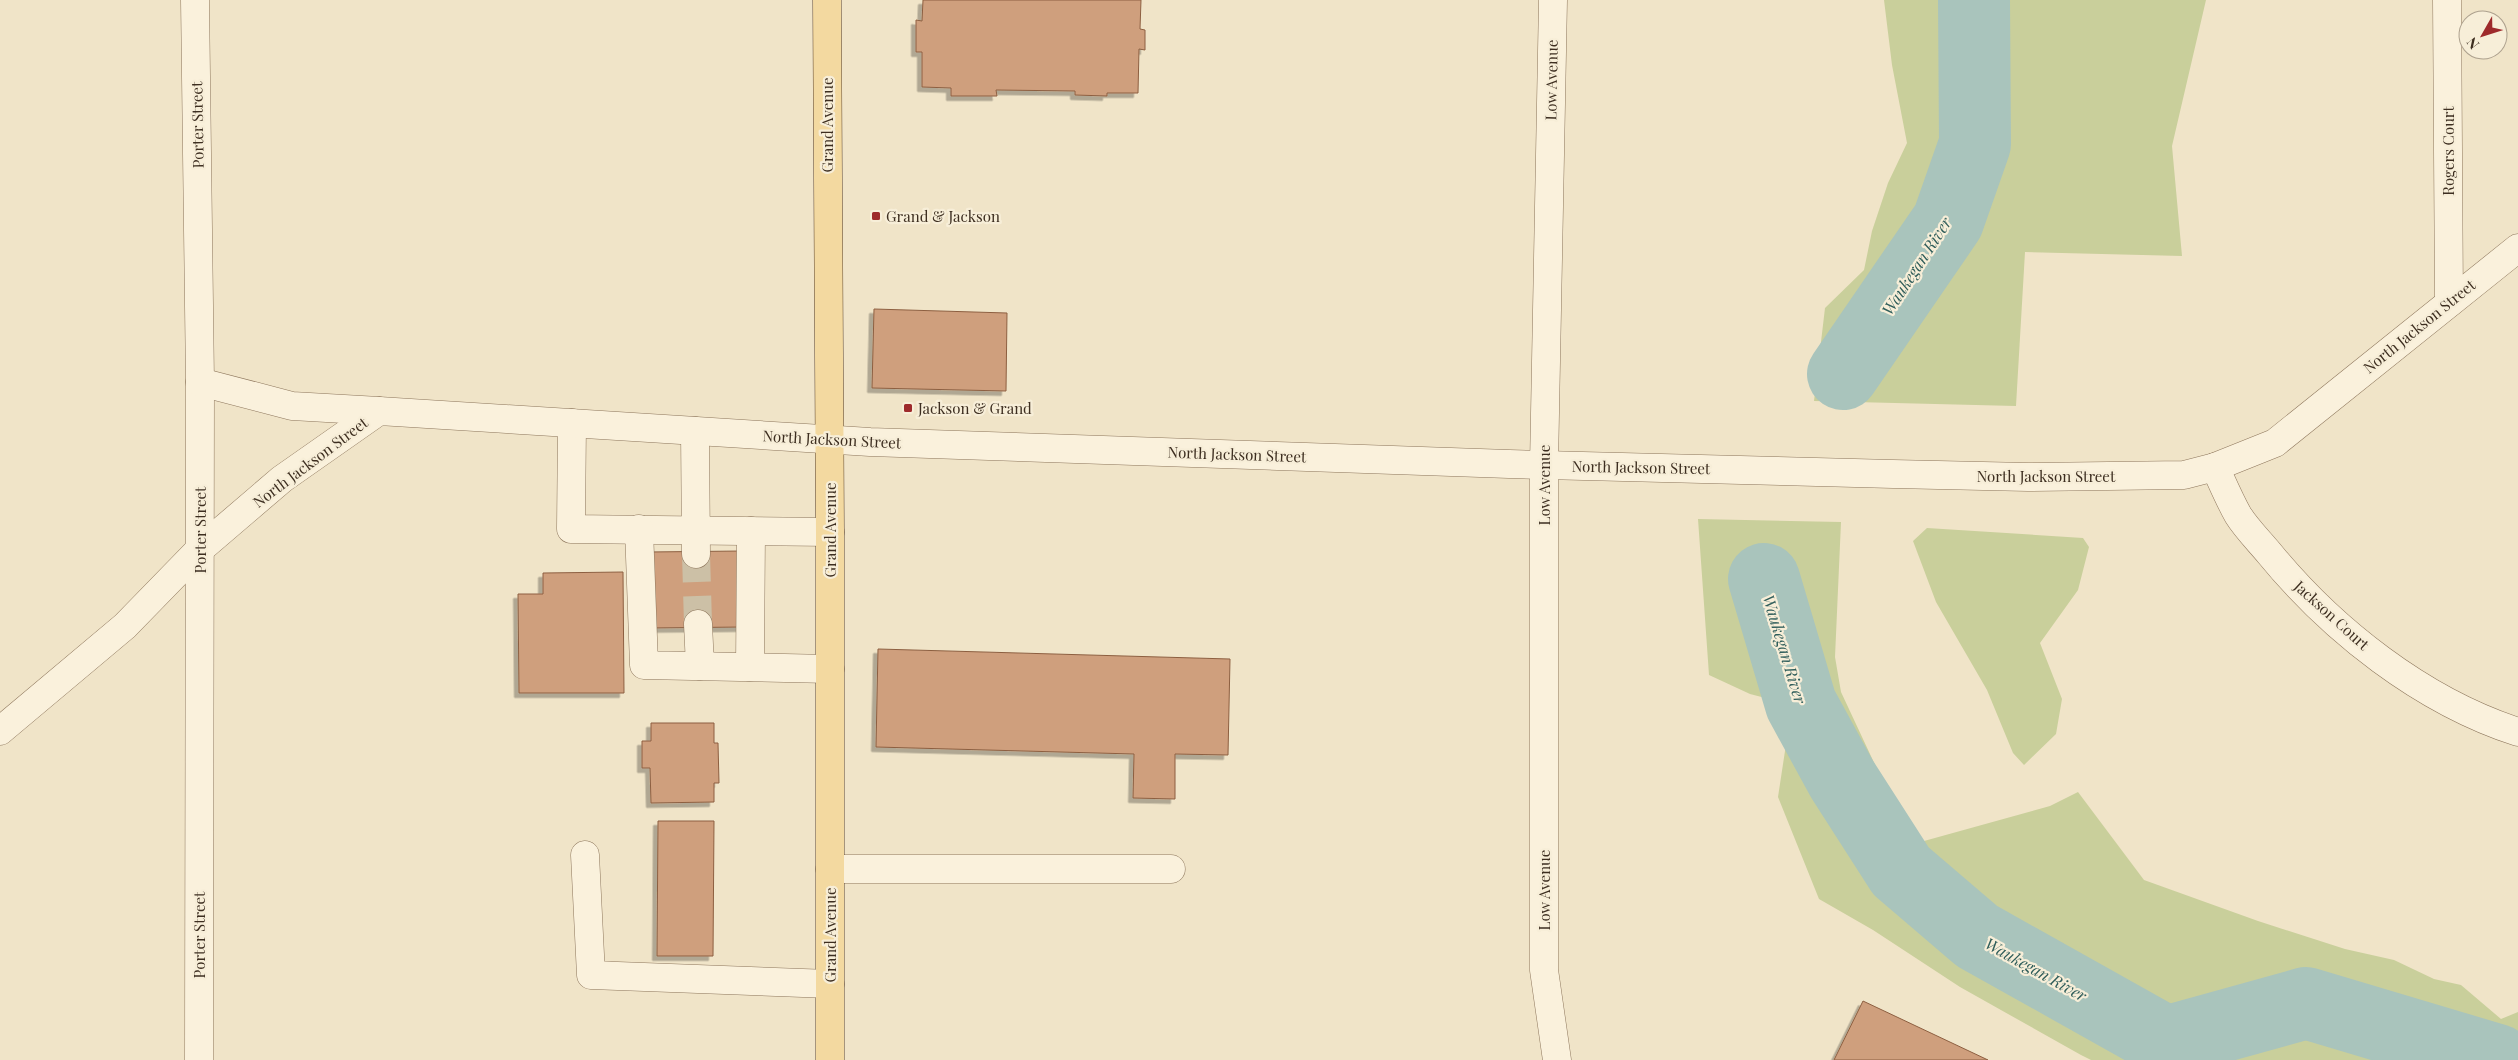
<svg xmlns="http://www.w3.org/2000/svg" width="2518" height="1060" font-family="'Playfair Display',serif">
  <defs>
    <filter id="shadow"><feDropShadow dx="-4.5" dy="4.5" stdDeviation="0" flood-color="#0004"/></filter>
  </defs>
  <rect width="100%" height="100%" fill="#f0e4c8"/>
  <g fill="#c9cf9b">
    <path d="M1884,0H2206L2172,146L2182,256L2025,252L2016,406L1814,401L1825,308L1864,270L1872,231L1888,183L1907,143L1892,65Z"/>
    <path d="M1698,519L1841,522L1835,657L1841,692L1877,769L1906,846L2050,806L2078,792L2144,880L2258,921L2345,949L2394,960L2434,979L2461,985L2501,1019L2518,1012V1060H2091L2081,1055L1960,987L1873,930L1819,899L1778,797L1792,705L1750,694L1709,675Z"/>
    <path d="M1927,528L2083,538L2089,547L2078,590L2040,643L2062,699L2056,734L2024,765L2013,753L1987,690L1936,602L1913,541Z"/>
  </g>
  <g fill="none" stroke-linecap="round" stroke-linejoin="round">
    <g stroke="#a9c4bc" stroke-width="72">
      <path d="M1843,374L1948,221L1975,144L1974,0"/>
      <path d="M1764,579L1801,704L1842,779L1901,871L1977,936L2166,1042L2306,1003L2497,1060"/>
    </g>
  </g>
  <g fill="#cf9f7d" stroke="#8d5f41" filter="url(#shadow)">
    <path d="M923,0H1141L1140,29L1145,30V50L1139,49L1138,93H1107V96L1075,95V91L996,90L997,96H951V88L922,87V52H916V20L922,21Z"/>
    <path d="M874,309L1007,313L1006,391L872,388Z"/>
    <path d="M741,551L743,627L649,628L648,552Z"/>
    <path d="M623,572L624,693H519L518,594H543V573Z"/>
    <path d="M878,649L1230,659L1228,755L1175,754V799L1133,798L1134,754L876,747Z"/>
    <path d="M651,723H714V743H718L719,783H714V802L651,803L650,768H642V741H651Z"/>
    <path d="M658,821H714L713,956H657Z"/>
    <path d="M1863,1001L1988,1060H1834Z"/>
  </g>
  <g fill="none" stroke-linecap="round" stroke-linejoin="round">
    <path stroke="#ccc0a6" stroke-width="28" stroke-dasharray="28 14" stroke-linecap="butt" d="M696,554L698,624"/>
    <defs>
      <g id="minor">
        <path d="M195,0L200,382L199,1060"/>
        <path d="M1553,0L1544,465V970L1557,1060"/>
        <path d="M2447,0L2449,303"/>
        <path d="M200,382L292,406L379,411"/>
        <path d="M572,423L571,529L830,532"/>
        <path d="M695,431L696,554"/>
        <path d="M2215,467C2222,482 2229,499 2238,515C2246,528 2259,541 2269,553C2332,630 2422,701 2518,732"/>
        <path d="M639,529L644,665L830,669"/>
        <path d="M698,624L700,666"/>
        <path d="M750,667L751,531"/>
        <path d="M0,731L125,626L199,550L282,479L379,411L870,442L1509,464L1893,474L2028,477L2184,475L2215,467L2275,443L2518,248"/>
        <path d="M585,855L591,975L830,984"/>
        <path d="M830,869H1171"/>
      </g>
      <path id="major" d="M827,0L830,532V1060"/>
    </defs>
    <use href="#minor" stroke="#8d765c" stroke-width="29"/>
    <use href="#major" stroke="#5b4430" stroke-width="29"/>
    <use href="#minor" stroke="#faf1dc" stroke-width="28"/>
    <use href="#major" stroke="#f3d9a0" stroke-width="28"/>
  </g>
  <g fill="#9e2a2b" stroke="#f7eed8" stroke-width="2">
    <rect x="871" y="211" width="10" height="10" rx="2.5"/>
    <rect x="903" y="403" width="10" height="10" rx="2.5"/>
  </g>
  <g text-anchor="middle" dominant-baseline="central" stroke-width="4.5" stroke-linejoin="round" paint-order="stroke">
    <g font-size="15" fill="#3d2e20" stroke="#f7eed8">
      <text transform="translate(1551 80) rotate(-89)">Low Avenue</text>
      <text transform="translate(197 125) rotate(-91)">Porter Street</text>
      <text transform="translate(827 125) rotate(-90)">Grand Avenue</text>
      <text transform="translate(2448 151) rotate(-90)">Rogers Court</text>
      <text transform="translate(2419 326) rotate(-39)">North Jackson Street</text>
      <text transform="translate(832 439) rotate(3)">North Jackson Street</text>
      <text transform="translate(1237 454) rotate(2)">North Jackson Street</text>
      <text transform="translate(310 462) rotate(-37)">North Jackson Street</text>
      <text transform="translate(1641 467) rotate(1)">North Jackson Street</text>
      <text x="2046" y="476">North Jackson Street</text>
      <text transform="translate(1544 485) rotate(-90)">Low Avenue</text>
      <text transform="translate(200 530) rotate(-90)">Porter Street</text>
      <text transform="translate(830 530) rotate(-90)">Grand Avenue</text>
      <text transform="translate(2332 615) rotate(42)">Jackson Court</text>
      <text transform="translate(1544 890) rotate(-90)">Low Avenue</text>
      <text transform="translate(199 935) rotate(-90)">Porter Street</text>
      <text transform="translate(830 935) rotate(-90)">Grand Avenue</text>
    </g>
    <g font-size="15" fill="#3d2e20" stroke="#f7eed8" text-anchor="start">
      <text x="886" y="216">Grand &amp; Jackson</text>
      <text x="918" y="408">Jackson &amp; Grand</text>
    </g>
    <g font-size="16" font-style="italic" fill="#2f5d5a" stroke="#f7eed8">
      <text transform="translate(1916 266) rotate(-57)">Waukegan River</text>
      <text transform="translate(1785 649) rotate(73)">Waukegan River</text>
      <text transform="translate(2036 969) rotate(29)">Waukegan River</text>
    </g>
  </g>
  <g transform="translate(2483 35) rotate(231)"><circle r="24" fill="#f7eed8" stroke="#ada18e"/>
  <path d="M0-4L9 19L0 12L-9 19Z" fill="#9e2a2b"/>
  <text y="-8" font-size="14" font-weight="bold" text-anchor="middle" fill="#3d2e20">N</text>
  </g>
</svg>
